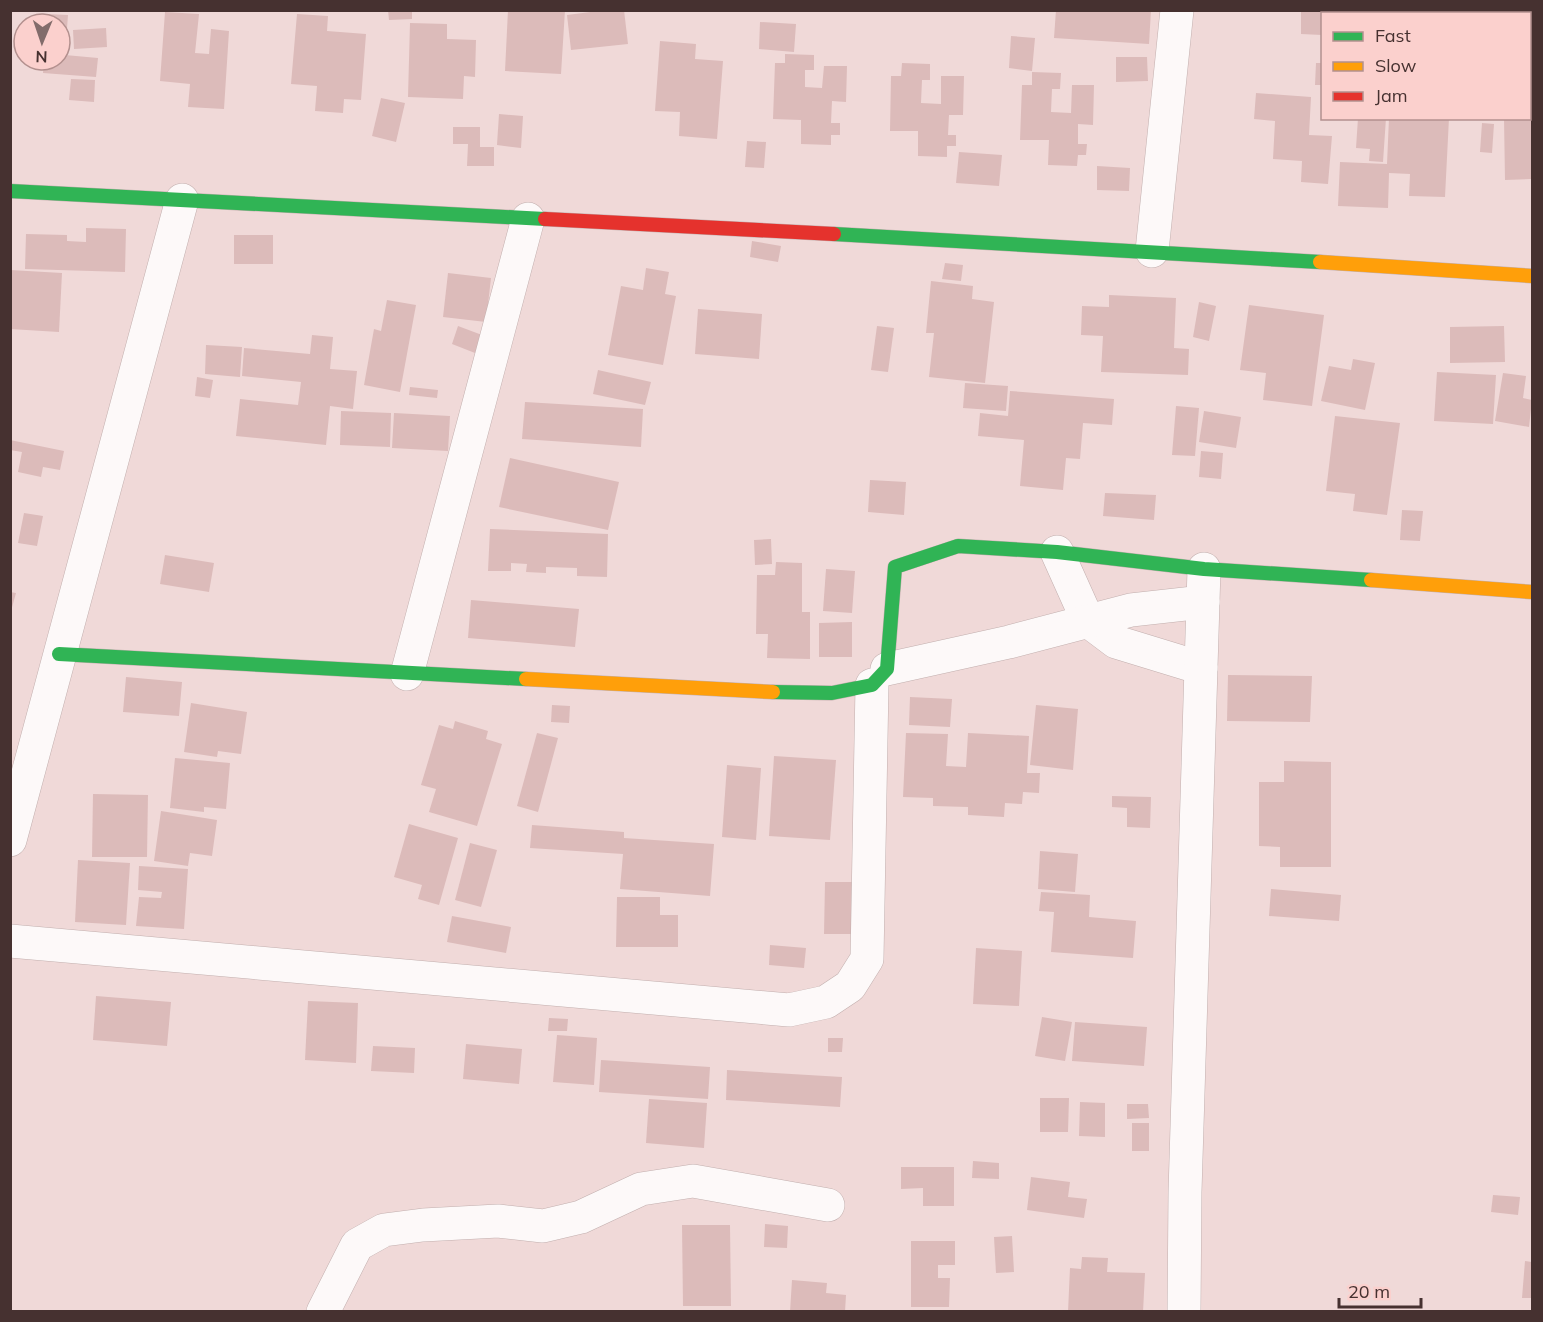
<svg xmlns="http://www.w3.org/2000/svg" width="1543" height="1322" font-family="Mulish,sans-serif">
  <rect width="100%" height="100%" fill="#f0d9d8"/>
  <g fill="#dcbbba">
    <path d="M388,10H412V19L389,20Z"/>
    <path d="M508,10H565L561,74L505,71Z"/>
    <path d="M606,10H624L628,44L571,50L567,15Z"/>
    <path d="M1056,10H1151L1149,44L1054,38Z"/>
    <rect x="1323" y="10" width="26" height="4"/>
    <path d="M1447,10H1474L1473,14H1447Z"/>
    <path d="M165,12L199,14L195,53L209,54L211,29L229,31L224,109L188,107L190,84L160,81Z"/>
    <path d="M1301,12H1322V35L1301,34Z"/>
    <path d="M47,14L68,15L65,55L98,58L96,77L43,73L44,60H60V24H47Z"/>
    <path d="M297,14L328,16L327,31L366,34L361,100L344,99L343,113L315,111L317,86L291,84Z"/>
    <path d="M760,22L796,24L794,52L759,49Z"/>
    <path d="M410,23L447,24V39L476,40L475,77L464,76L463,99L408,97Z"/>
    <path d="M106,28L107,47L74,49L73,30Z"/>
    <path d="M1011,36L1035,38L1032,71L1009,68Z"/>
    <path d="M660,41L696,44L695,59L723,61L717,139L679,136L680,112L655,111Z"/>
    <path d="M785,54L814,55V70H805V87L822,88L824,66H847L846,102L832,101L831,123H840V135H831V145L801,144V120L773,119L775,63H785Z"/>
    <path d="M1116,57H1147L1148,81L1116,82Z"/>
    <path d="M902,63L930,64V80H922L921,103L941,104V76H964L963,115H949L948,135H956V146H947V157L918,156V131H890L891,76H901Z"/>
    <path d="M1316,63H1322V85H1315Z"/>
    <path d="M1032,72L1061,73L1060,89H1052L1051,112L1071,113L1072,85H1094L1093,125L1078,124V144H1087L1086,155H1078L1077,166L1048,165L1049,140H1020L1022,85H1032Z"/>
    <path d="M71,79L95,80L94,102L69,100Z"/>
    <path d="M1256,93L1311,97L1309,135L1332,136L1328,184L1301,182L1302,161L1273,159L1275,121L1254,119Z"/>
    <path d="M381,98L405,103L396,142L372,136Z"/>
    <path d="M499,114L523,116L521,148L497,145Z"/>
    <path d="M1530,114H1532V179L1505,180L1504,118H1530Z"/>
    <path d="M1358,118H1386L1383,162L1369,161L1370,149L1356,148Z"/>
    <path d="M1389,118H1449L1445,197L1409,196L1410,174L1389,173L1388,208L1338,206L1340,162L1387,164Z"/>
    <path d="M1482,123L1494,124L1492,153L1480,152Z"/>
    <path d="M453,127H480V147H494V166H467L468,144H453Z"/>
    <path d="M747,141L766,142L764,168L745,167Z"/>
    <path d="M959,152L1002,155L999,186L956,183Z"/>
    <path d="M1097,166L1130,168L1129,191L1097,190Z"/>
    <path d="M86,228L126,229L125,272L25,269L26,234L67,235V241L86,242Z"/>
    <rect x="234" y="235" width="39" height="29"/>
    <path d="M752,241L781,246L778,262L750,257Z"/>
    <path d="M945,263L963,265L961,281L942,279Z"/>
    <path d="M646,268L669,272L665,294L676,296L663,365L608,355L621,286L643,290Z"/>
    <path d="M10,270L62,273L59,332L10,329Z"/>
    <path d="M448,273L491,278L486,322L443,317Z"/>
    <path d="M931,281L973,286L972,299L994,302L985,383L929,377L934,333H926Z"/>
    <path d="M1109,295L1176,298L1174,348L1189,349L1188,375L1101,372L1103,336L1081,335L1082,306L1109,307Z"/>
    <path d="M387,300L416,305L400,392L364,385L374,329L381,331Z"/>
    <path d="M1199,302L1216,306L1209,341L1193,337Z"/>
    <path d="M1249,305L1324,315L1312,406L1263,400L1266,373L1240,370Z"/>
    <path d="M698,309L762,314L759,359L695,354Z"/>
    <path d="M458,326L482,335L475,353L452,344Z"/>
    <path d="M877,326L894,328L888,372L871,370Z"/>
    <path d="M1504,326L1505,362L1450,363V327Z"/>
    <path d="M312,335L333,337L330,369L357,371L353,409L330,406L326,445L236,436L240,399L298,405L301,382L242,376L244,348L310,354Z"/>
    <path d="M206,345L242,347L240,377L205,374Z"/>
    <path d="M1353,359L1375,363L1365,410L1321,401L1329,366L1351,370Z"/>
    <path d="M598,370L651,382L645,405L593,394Z"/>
    <path d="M1437,372L1496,375L1493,424L1434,421Z"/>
    <path d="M1503,373L1526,376L1523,398L1532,400L1529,427L1495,421Z"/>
    <path d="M197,377L213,380L210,398L195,396Z"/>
    <path d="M965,383L1008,386L1006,411L963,408Z"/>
    <path d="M410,387L438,390L437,398L409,395Z"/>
    <path d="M1010,391L1114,399L1112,425L1083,423L1080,459L1066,458L1063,490L1020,486L1024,440L978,436L980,413L1008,416Z"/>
    <path d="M525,402L643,409L641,447L522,439Z"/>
    <path d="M1176,406L1199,408L1195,456L1172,455Z"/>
    <path d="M341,411L391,413L390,447L340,445Z"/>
    <path d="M1204,411L1241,417L1236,448L1199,442Z"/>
    <path d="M394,413L450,416L448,451L392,448Z"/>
    <path d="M1335,416L1400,423L1387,515L1353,511L1355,494L1326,491Z"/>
    <path d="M10,440L64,451L60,470L43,467L41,477L18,472L22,452L10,450Z"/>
    <path d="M1201,451L1223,453L1221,479L1199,477Z"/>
    <path d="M510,458L619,482L608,530L499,507Z"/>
    <path d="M870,480L906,482L904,515L868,512Z"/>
    <path d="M1105,493L1156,495L1154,520L1103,516Z"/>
    <path d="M1402,510L1423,511L1420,541L1400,540Z"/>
    <path d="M24,513L43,516L37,546L18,543Z"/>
    <path d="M490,529L608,534L607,577L577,576V568L546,567V573L526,572L527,564L511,563V571H488Z"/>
    <path d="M771,539L772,564L755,565L754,540Z"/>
    <path d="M165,555L214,563L209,592L160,584Z"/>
    <path d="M776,562L802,563V612H810V659L767,658L768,634H756L757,575H775Z"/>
    <path d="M826,569L855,571L852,613L823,611Z"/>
    <path d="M10,592L16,593L11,611H10Z"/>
    <path d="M471,600L579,609L575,647L468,638Z"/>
    <path d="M852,622V657H819V623Z"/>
    <path d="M1228,675L1312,676L1310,722L1227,721Z"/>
    <path d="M126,677L182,682L179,716L123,712Z"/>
    <path d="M910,697L952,699L950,727L909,725Z"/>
    <path d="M191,703L247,712L241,754L218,751L217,757L184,752Z"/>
    <path d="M552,705L570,706L569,723L551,722Z"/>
    <path d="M1036,705L1078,709L1073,770L1030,765Z"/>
    <path d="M455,721L488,731L486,739L502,744L477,826L429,812L436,789L421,785L439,725L453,729Z"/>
    <path d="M537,733L558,738L538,812L517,806Z"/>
    <path d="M906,733L948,734L946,766L966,767L968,733L1029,736L1027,773H1040L1039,793L1023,792L1022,804L1005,803L1004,817L968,815V807L933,806V798L903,797Z"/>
    <path d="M774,756L836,760L830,840L769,836Z"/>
    <path d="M175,758L230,763L226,809L204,807V812L170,808Z"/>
    <path d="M1284,761L1331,762V867H1280V847L1259,846V782H1284Z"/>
    <path d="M727,765L761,768L756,840L722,837Z"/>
    <path d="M93,794L148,795L147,857H92Z"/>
    <path d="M1112,796L1151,797L1150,828L1127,827V808L1112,807Z"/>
    <path d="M161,811L217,820L212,856L190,853L188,866L154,861Z"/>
    <path d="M409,824L458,838L439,905L418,899L422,885L394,877Z"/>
    <path d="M532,825L624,832V838L714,844L710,896L620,889L623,854L530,848Z"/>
    <path d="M470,843L497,850L481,907L455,900Z"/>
    <path d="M1040,851L1078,854L1075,892L1038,889Z"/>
    <path d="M78,860L130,863L126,925L75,922Z"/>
    <path d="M139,866L188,869L184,929L136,926L139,897L161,898L162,892L138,890Z"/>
    <path d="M825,882H854L853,934H824Z"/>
    <path d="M1271,889L1341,895L1339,921L1269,916Z"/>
    <path d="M1041,892L1090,895L1089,917L1136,921L1133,958L1051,952L1054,912L1039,911Z"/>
    <path d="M617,897H660V915H678V947H616Z"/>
    <path d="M452,916L511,927L506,953L447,942Z"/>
    <path d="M770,945L806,948L804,968L769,965Z"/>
    <path d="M976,948L1022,951L1019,1006L973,1004Z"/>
    <path d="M96,996L171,1002L167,1046L93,1040Z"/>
    <path d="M308,1001L358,1003L356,1063L305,1060Z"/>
    <path d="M1042,1017L1072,1022L1065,1061L1035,1056Z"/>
    <path d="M549,1018L568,1019L567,1031H548Z"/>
    <path d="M1075,1022L1147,1027L1144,1066L1072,1061Z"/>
    <path d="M557,1035L597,1038L594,1085L553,1082Z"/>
    <path d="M828,1038H843L842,1052H828Z"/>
    <path d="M466,1044L522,1049L519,1084L463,1079Z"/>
    <path d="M373,1046L415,1048L414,1073L371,1071Z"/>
    <path d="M601,1060L710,1067L708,1099L599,1092Z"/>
    <path d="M727,1070L842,1077L840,1107L726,1100Z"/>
    <path d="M1040,1098H1069L1068,1132H1040Z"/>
    <path d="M649,1099L707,1103L704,1148L646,1143Z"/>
    <path d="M1080,1102L1105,1103V1137L1079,1136Z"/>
    <path d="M1127,1104H1148L1149,1118L1127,1119Z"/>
    <rect x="1132" y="1123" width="17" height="28"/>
    <path d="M973,1161L999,1163V1179L972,1178Z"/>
    <path d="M901,1167H954V1206H923V1188L901,1189Z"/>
    <path d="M1031,1177L1070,1182L1068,1197L1087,1199L1084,1218L1027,1210Z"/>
    <path d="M1493,1195L1520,1197L1518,1215L1491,1212Z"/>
    <path d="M765,1224L788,1226L787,1248L764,1247Z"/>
    <path d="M682,1225H730L731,1306H683Z"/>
    <path d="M1012,1236L1014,1272L996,1273L994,1237Z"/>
    <path d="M911,1241H955V1265H938V1278H950L949,1307H911Z"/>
    <path d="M1082,1257L1108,1258L1107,1272L1145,1273L1143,1312H1068L1070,1268L1081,1269Z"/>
    <path d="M1525,1261L1532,1262V1298H1522Z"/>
    <path d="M792,1280L827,1283L826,1293L846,1295L845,1312H790Z"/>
  </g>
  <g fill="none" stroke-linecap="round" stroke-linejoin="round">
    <defs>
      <g id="street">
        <path d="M1152,251L1177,10"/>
        <path d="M1057,552L1088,621L1116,642L1201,668"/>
        <path d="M887,669L1009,642L1131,610L1203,602"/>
        <path d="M407,674L528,219"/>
        <path d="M10,840L182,200"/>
        <path d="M10,941L789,1010L826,1002L850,986L867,959L872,685"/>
        <path d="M323,1312L357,1245L384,1230L423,1225L498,1221L543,1226L581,1217L641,1189L693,1181L828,1205"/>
        <path d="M1184,1312L1185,1192L1204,569"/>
      </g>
      <g id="fast">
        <path d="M10,191L545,219"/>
        <path d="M834,234L1320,262"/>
        <path d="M59,654L526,679"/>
        <path d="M773,692L832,693L872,685L887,669L895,567L958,546L1057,552L1204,569L1371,580"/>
      </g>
      <g id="slow">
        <path d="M1320,262L1532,276"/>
        <path d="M1371,580L1532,592"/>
        <path d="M526,679L773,692"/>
      </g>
      <path id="jam" d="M545,219L834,234"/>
    </defs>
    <use href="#street" stroke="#c2afae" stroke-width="34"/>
    <use href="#fast" stroke="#c2afae" stroke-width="15"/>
    <use href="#slow" stroke="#c2afae" stroke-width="15"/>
    <use href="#jam" stroke="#c2afae" stroke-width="15"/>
    <use href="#street" stroke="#fdf9f9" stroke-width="33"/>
    <use href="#fast" stroke="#30b455" stroke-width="14"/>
    <use href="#slow" stroke="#ff9f0a" stroke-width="14"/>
    <use href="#jam" stroke="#e5322d" stroke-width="14"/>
  </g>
  <rect width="1543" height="1322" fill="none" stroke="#463130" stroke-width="24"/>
  <rect x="1321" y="12" width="210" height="108" fill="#fbd0cd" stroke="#b3908e" stroke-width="1.5"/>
  <rect x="1333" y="32" width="30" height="9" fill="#30b455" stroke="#b3908e" stroke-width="1.5"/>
  <text x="1375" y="42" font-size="18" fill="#463130">Fast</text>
  <rect x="1333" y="62" width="30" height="9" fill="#ff9f0a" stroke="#b3908e" stroke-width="1.5"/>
  <text x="1375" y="72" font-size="18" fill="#463130">Slow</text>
  <rect x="1333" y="92" width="30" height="9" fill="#e5322d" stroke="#b3908e" stroke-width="1.5"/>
  <text x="1375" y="102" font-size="18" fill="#463130">Jam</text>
  <g transform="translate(42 42) rotate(182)"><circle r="28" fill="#fbd0cd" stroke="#b3908e" stroke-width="1.5"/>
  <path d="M0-4.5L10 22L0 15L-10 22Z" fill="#826c6b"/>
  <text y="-9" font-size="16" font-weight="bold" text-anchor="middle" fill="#463130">N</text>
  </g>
  <path d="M1339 1298v9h82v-9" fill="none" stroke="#463130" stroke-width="3"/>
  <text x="1348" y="1298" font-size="18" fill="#463130" stroke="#fbd0cd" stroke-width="4.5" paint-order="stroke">20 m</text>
</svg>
